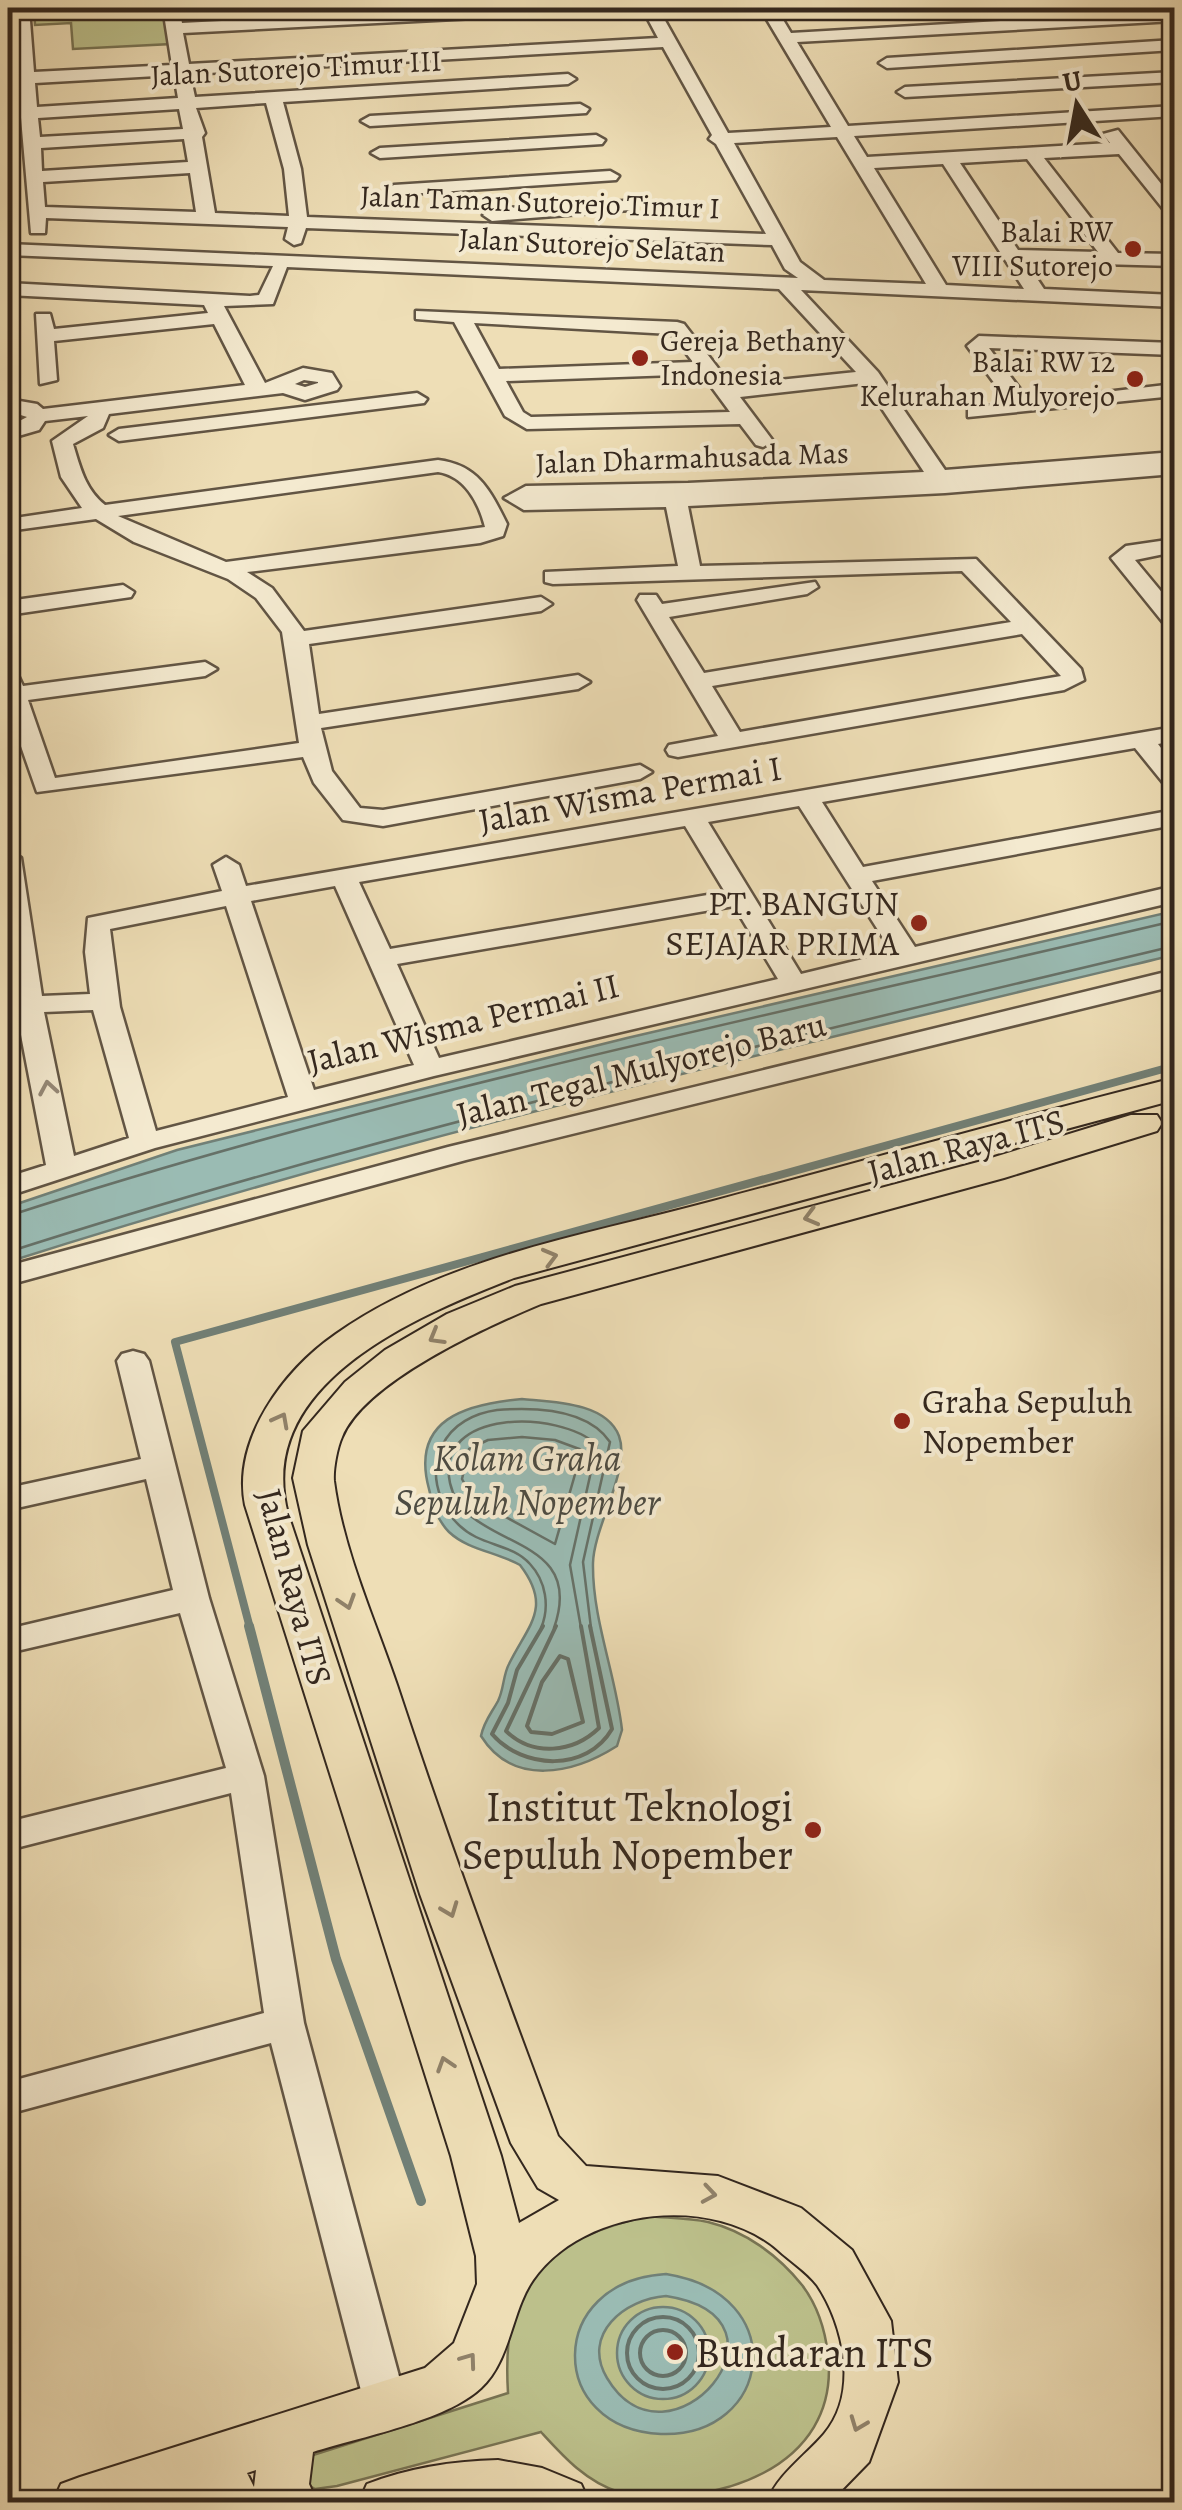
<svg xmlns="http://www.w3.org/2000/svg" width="1182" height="2510" font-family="Alegreya,serif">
  <rect width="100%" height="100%" fill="#eedeb6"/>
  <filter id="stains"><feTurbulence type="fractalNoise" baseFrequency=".002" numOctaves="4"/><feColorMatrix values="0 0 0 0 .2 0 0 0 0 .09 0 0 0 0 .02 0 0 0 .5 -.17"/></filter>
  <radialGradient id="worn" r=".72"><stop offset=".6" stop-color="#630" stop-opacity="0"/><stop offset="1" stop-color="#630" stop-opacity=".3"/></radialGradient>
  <g fill="#bcc08b" stroke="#787454" stroke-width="2.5">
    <path d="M34,8H165L171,44L73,49L71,23L35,25Z"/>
    <path d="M647,2216C666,2218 688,2218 708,2222C745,2231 778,2255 802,2285C818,2306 825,2328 828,2355C841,2469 712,2510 619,2492C586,2482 563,2456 541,2432L337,2486L315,2489L303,2482L310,2456L508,2393C501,2281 541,2242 647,2216Z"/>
  </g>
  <g fill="#9abbb3" stroke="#718077" stroke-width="2.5" fill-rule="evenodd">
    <path d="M1174,911V955C783,1048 391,1140 8,1262V1207L177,1150L627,1038Z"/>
    <path d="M522,1399C552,1402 606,1402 619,1436C631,1469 594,1526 593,1563C592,1619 616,1675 622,1730L617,1746C573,1774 513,1787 481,1736C484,1721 491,1714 498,1701C504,1689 503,1675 509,1664C528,1625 553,1608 520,1565C497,1552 468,1550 449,1532C438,1521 432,1504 429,1489C410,1419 466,1404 522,1399Z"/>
    <path d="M666,2274C793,2294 772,2438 661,2434C546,2429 545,2281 666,2274ZM666,2296C809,2318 668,2481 607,2378C581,2334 625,2299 666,2296Z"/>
    <circle cx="663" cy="2353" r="46"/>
  </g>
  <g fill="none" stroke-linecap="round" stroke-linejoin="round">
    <g stroke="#667168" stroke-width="2.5">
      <path d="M8,1216C389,1092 784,1013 1174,921"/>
      <path d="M8,1252C391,1129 783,1040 1174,946"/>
      <path d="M522,1437L555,1440L582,1450L555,1544L473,1499L462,1479L469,1449L488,1440Z"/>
      <path d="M541,1628C550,1607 546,1581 530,1564C516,1548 494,1546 476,1537C444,1521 426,1479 442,1446C452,1424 475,1413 497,1410C535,1407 587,1408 610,1442L583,1562L591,1628"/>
      <path d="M554,1628C588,1530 465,1552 450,1483C434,1408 560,1410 597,1445L570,1565L581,1628"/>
    </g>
    <g stroke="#667168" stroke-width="4">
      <path d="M543,1626L517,1670L508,1703L492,1734C523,1770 587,1772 612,1729L590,1626"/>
      <path d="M556,1626L506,1731C533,1757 573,1753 599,1728L581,1626"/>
      <path d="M560,1656L568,1659L583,1722L552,1734L531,1732L527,1726L542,1682Z"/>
      <circle cx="663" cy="2353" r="36"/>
      <circle cx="663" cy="2353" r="23"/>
    </g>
    <path stroke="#718077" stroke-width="8" d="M250,1628L175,1342L1174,1066"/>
    <path stroke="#718077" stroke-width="10" d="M249,1626L336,1959L421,2201"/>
    <defs>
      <g id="minor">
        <path d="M13,8H29L34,72L172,65L163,8H179L182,23L486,8H579L571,13L183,33L189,64L658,38L642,8H658L728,133L831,127L760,8H776L791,33L1174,11V21L797,42L848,126L1174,106V116L854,136L867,157L1110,143L1103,134L1118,130L1174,200V216L1168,215L1119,154L1044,158L1118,253L1174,254V266L1026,262L1044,289L1174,295V307L801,290L878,372L945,470L1174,452V474L945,493L688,506L700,566L976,559L1081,669L1084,680L1064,690L678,757L669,755L666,750L669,745L718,736L637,600L640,595H656L662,604L815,582L818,587L807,594L669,617L704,673L1011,622L962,571L553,584L545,582V572L678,566L666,507L524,510L504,498L526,486L688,483L924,472L865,383L740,397L773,441L763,447L756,445L740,424L527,429L505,416L454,322L416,319V311L677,322L684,324L731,385L856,372L779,289L287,267L273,304L224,306L265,383L303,368L332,373L340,386L337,390L305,400L283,393L109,414L103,428L73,444C80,467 85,489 105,505L438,460C478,465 490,490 507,524L503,536L480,543L247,572L272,588L304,631L541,597L552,604L541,611L309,644L319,714L578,675L590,682L578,689L321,728L332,771L360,808L383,810L640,765L652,772L640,779L383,826L343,820L314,783L303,757L37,792L8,709V669L16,671L23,686L205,662L217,669L205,676L28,700L55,778L299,743L282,632L256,598L228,579L134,542L96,519L8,531V519L82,508L61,477L52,441L88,416L45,421L39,430L8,439V427L27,417L8,411V399L37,404L43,409L245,385L214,324L54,341L57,380L40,384L36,314H50L54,329L208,313L204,305L8,295V283L250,296L259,295L273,266L8,255V244L798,278L785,269L772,245L306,228L301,243L294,245L285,239L288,227L46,218L45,233H31L18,83L8,84V74L18,73ZM663,47L712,135L709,139L716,144L766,234L307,217L301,169L283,102L568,84L576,79L568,74L195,97L190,74ZM174,75L178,98L37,107L35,83ZM266,103L284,169L289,216L215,213L202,137L205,133L196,108ZM179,109L183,129L40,137L38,118ZM837,137L926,284L824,280L800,262L734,143ZM184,139L188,162L42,171L41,148ZM1027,159L1098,252L1018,250L960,163ZM943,164L1024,289L946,285L874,168ZM190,173L196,212L45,207L43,182ZM474,323L671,334L693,362L499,369ZM702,374L730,412L531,417L523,412L506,381ZM304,380L318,382V383L305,387L295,384ZM438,472C465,476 479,503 485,527L226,562L118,516ZM1022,634L1061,676L740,732L712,686Z"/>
        <path d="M1174,40V50L887,68L879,63L887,58Z"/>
        <path d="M1174,72V82L905,97L897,92L905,87Z"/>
        <path d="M580,104L589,109L586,113L370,126L361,121L370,116Z"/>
        <path d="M596,135L605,140L602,144L380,158L371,153L380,148Z"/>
        <path d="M610,171L619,176L616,180L394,195L385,190L394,185Z"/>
        <path d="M624,201L633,206L630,210L492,221L483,215L492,209Z"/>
        <path d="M979,336L1174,343V355L989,348L1029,401L1174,384V396L968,417V409L1009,403L967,346Z"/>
        <path d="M417,393L427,399L424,403L119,441L109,435L119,429Z"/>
        <path d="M1174,539V552L1135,560L1174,607V628L1166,626L1111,558L1126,546Z"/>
        <path d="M123,585L134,592L131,597L8,615V601Z"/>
        <path d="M1174,727V741L1158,744L1174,765V787L1165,785L1135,748L822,802L863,867L1174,810V825L872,881L915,947L1174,886V902L434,1076L155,1148L8,1196V1177L46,1165L17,1014H8V998L15,997L8,924V850L21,858L42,996L90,994L85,952L88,918L222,891L213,865L226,857L239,865L246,886ZM799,806L892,952L801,974L708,822ZM685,826L725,892L390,949L359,882ZM335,886L414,1065L314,1090L251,901ZM226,906L288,1097L156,1131L120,1007L110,929ZM734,906L778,979L439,1058L397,964ZM93,1010L129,1138L74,1156L44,1012Z"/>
        <path d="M1174,970V986L466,1160L8,1285V1266L448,1147Z"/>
        <path d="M133,1351L144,1354L149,1361L209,1598L264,1776L304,2023L407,2406L401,2420L386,2425L371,2420L365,2406L271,2043L8,2114V2082L264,2013L231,1793L8,1850V1822L226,1768L180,1613L8,1653V1629L173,1590L146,1479L8,1510V1488L141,1459L117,1361L122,1354Z"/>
      </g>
      <g id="major">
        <path d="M1174,1078V1100L514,1278C419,1315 253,1383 288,1514L501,2156L519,2223L559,2200L538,2188L511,2143L420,1894L308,1545L293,1478L303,1431L345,1382L385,1350L447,1314L515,1286L978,1162L1131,1115H1157L1162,1123L1157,1131L1004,1178L541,1304C488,1326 365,1381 342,1437C337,1448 333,1470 334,1481C343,1550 375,1620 397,1685C447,1837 502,1987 558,2136L586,2166L718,2176L801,2208L852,2250L891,2321L898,2382L869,2462L830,2502H767C778,2474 804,2457 824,2434C859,2393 844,2325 817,2285C807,2272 790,2261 778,2250C712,2193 583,2208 533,2280C511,2312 511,2360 481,2388C446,2421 360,2437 313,2452L309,2484L317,2502H202L190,2492L157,2502H53L61,2484L80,2477L425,2368L454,2343L477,2284L476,2256L451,2156L245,1505C232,1439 284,1370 336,1334C445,1257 587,1235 713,1201C867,1160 1020,1117 1174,1078ZM256,2470L254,2487L247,2473Z"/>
        <path d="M498,2460L542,2468L581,2484L589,2502H359L367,2484C408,2468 453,2461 498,2460Z"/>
      </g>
    </defs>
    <use href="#minor" stroke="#625544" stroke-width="5"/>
    <use href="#major" stroke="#33271e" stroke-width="4"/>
    <use href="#minor" fill="#f4ead0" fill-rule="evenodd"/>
    <use href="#major" fill="#eedeb6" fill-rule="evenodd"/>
  </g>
  <defs><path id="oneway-chevron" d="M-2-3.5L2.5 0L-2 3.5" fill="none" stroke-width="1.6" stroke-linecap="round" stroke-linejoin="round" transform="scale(2.5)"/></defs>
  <use stroke="#948877" href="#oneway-chevron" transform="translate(48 1088) rotate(-100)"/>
  <g stroke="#90826a">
    <use href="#oneway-chevron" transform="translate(811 1217) rotate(165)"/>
    <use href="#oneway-chevron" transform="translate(550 1257) rotate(-15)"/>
    <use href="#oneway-chevron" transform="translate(436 1337) rotate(150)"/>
    <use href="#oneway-chevron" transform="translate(281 1420) rotate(-62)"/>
    <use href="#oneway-chevron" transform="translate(347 1602) rotate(72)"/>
    <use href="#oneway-chevron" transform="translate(450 1910) rotate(69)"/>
    <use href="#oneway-chevron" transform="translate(445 2064) rotate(-108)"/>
    <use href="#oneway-chevron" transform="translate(709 2194) rotate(9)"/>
    <use href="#oneway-chevron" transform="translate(469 2360) rotate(-54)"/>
    <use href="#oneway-chevron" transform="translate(858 2424) rotate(111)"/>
  </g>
  <g fill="#8f2418" stroke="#f4ead0" stroke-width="4">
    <circle cx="1133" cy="249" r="10"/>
    <circle cx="640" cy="358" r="10"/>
    <circle cx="1135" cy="379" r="10"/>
    <circle cx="919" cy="923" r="10"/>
    <circle cx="902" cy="1421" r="10"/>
    <circle cx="813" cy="1830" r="10"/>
    <circle cx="675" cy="2352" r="10"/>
  </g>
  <g text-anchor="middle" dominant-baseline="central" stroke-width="8" stroke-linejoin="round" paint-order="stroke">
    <g font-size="30" fill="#33271e" stroke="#f4ead0">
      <text transform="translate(296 68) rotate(-3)">Jalan Sutorejo Timur III</text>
      <text transform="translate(540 202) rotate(2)">Jalan Taman Sutorejo Timur I</text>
      <text transform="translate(592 245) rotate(3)">Jalan Sutorejo Selatan</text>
      <text transform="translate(692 458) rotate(-2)">Jalan Dharmahusada Mas</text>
    </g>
    <g font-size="30" fill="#33271e" stroke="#f4ead0" text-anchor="end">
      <text x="1113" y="232">Balai RW<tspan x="1113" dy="34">VIII Sutorejo</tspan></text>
      <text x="660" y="341" text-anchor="start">Gereja Bethany<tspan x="660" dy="34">Indonesia</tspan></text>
      <text x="1115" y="362">Balai RW 12<tspan x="1115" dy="34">Kelurahan Mulyorejo</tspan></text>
    </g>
    <g font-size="35" fill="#33271e" stroke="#f4ead0">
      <text transform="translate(630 794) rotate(-10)">Jalan Wisma Permai I</text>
      <text transform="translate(463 1023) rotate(-14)">Jalan Wisma Permai II</text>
      <text transform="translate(641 1069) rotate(-14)">Jalan Tegal Mulyorejo Baru</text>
      <text transform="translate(966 1146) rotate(-15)">Jalan Raya ITS</text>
      <text transform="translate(295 1587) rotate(75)">Jalan Raya ITS</text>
    </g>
    <g font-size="35" fill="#33271e" stroke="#f4ead0" text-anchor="end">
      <text x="899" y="903">PT. BANGUN<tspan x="899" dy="40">SEJAJAR PRIMA</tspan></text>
      <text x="922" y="1401" text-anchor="start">Graha Sepuluh<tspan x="922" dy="40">Nopember</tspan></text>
    </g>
    <g font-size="38" font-style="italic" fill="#4d4c43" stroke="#f4ead0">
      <text x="527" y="1458">Kolam Graha<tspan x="527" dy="44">Sepuluh Nopember</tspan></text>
    </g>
    <g font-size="42" fill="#33271e" stroke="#f4ead0" text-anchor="end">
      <text x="793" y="1806">Institut Teknologi<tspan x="793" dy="48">Sepuluh Nopember</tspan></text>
      <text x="695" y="2352" text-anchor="start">Bundaran ITS</text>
    </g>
  </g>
  <rect width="1182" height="2510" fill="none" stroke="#eedeb6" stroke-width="40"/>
  <rect x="10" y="10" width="1162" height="2490" fill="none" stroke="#33271e" stroke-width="5"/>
  <rect x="20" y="20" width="1142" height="2470" fill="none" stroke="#33271e" stroke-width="2.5"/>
  <g transform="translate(1077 105) rotate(349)" stroke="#f4ead0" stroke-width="8" paint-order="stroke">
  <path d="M0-8L18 38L0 25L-18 38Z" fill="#33271e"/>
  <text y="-15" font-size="28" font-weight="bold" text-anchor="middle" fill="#33271e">U</text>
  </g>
  <rect width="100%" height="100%" filter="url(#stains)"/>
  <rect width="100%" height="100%" fill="url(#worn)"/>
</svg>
